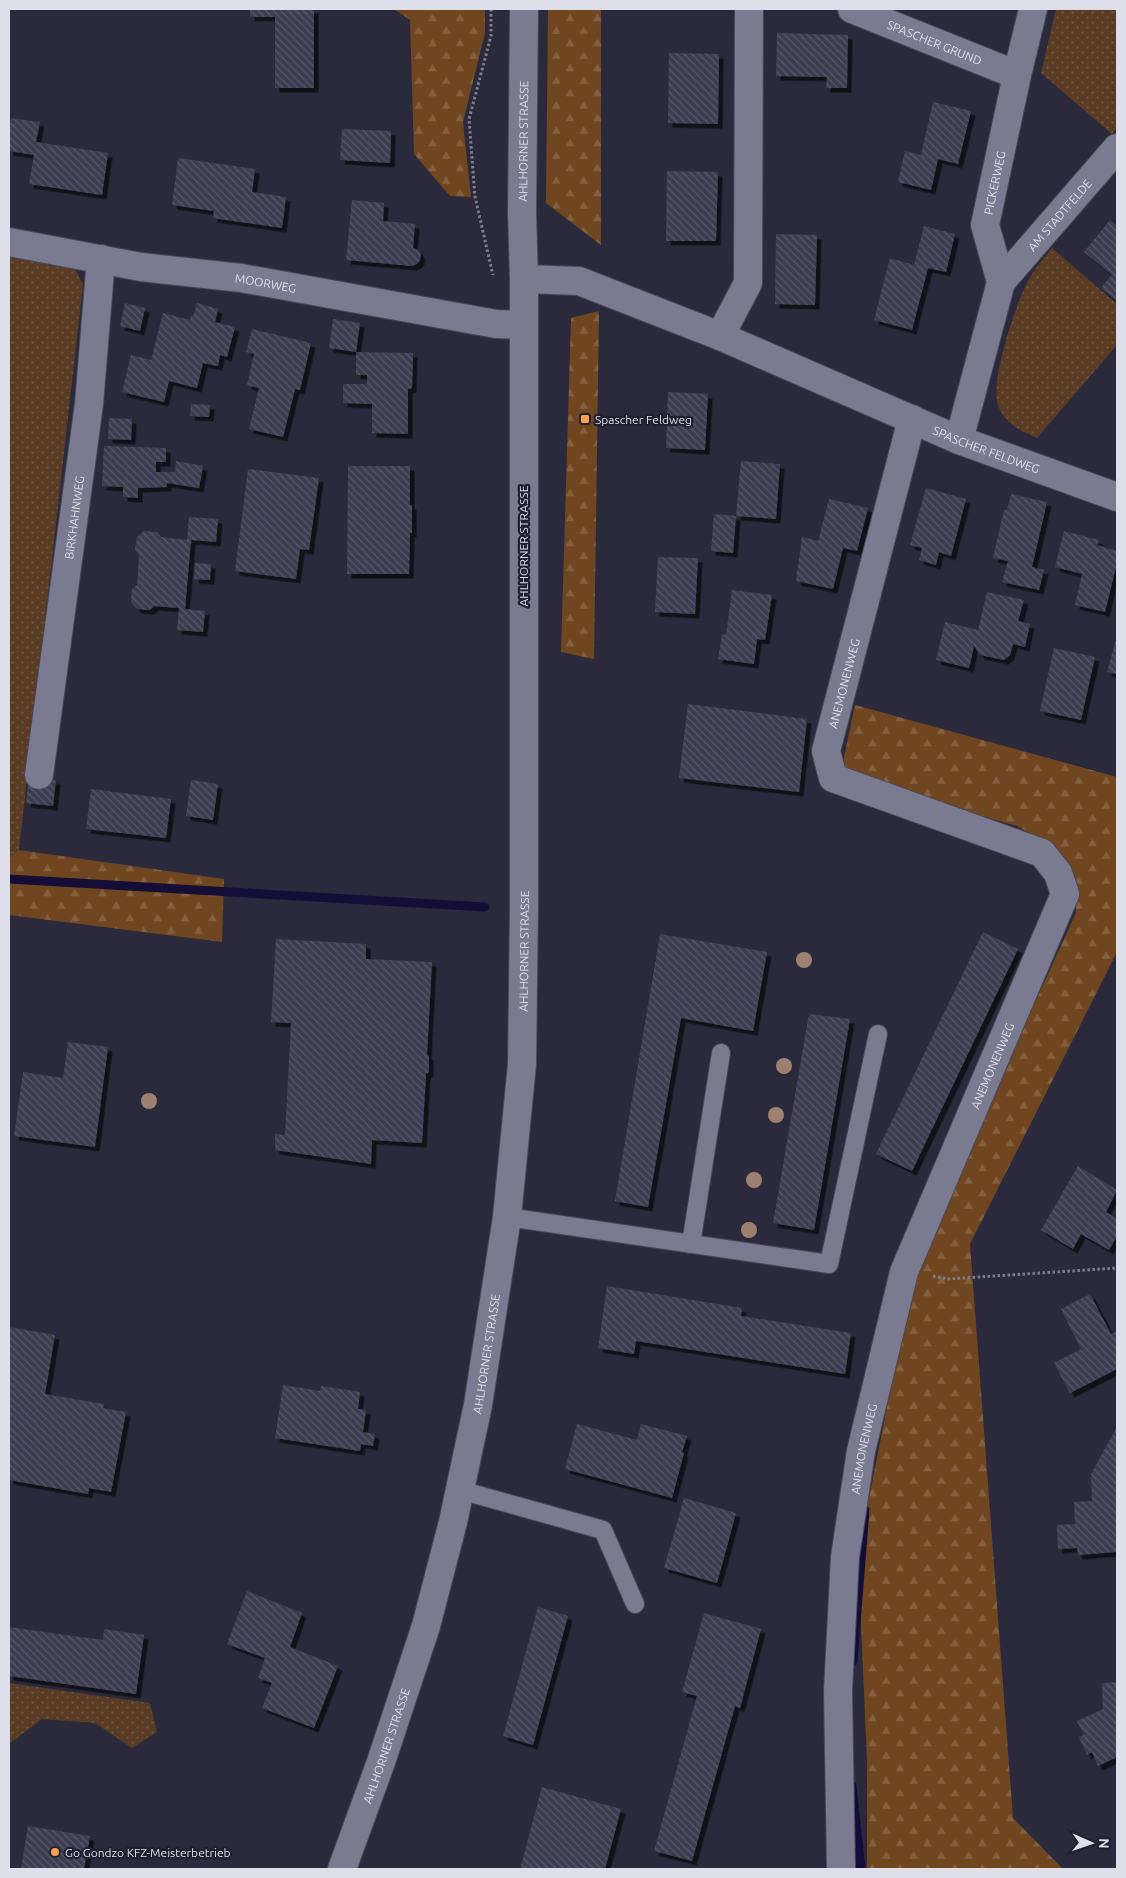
<svg xmlns="http://www.w3.org/2000/svg" width="1126" height="1878" font-family="Ubuntu,sans-serif">
  <defs>
    <pattern id="grass-dots" width="8" height="8" patternUnits="userSpaceOnUse" patternTransform="scale(1.25)"><rect width="8" height="8" fill="#593c23"/><path d="M2 2h.1M6 6h.1" fill="none" stroke="#705843" stroke-width="1.8" stroke-linecap="round"/></pattern>
    <pattern id="forest-firs" width="22" height="20" patternUnits="userSpaceOnUse" patternTransform="scale(1.25)"><rect width="22" height="20" fill="#704621"/><path d="M5 1l3.5 6h-7zM16 11l3.5 6h-7z" fill="#846041"/></pattern>
    <pattern id="building-back-hatch" width="6" height="6" patternUnits="userSpaceOnUse" patternTransform="scale(1.25)"><rect width="6" height="6" fill="#3e3e51"/><path d="M-1 5l2 2M0 0l6 6M5-1l2 2" fill="none" stroke="#59596a"/></pattern>
    <filter id="shadow"><feDropShadow dx="4.5" dy="4.5" stdDeviation="0" flood-color="#0009"/></filter>
  </defs>
  <rect width="100%" height="100%" fill="#2a2a3c"/>
  <g fill="url(#grass-dots)">
    <path d="M1056,9H1117V127L1112,134L1041,73Z"/>
    <path d="M1052,248L1117,304V345L1037,438C1021,431 1007,425 999,408C988,384 1016,303 1029,279C1035,268 1044,258 1052,248Z"/>
    <path d="M9,256L76,270L83,285L19,850L9,858Z"/>
    <path d="M9,1683L150,1703L157,1732L132,1748L95,1723L42,1719L9,1744Z"/>
  </g>
  <g fill="url(#forest-firs)">
    <path d="M394,9H485V33L463,122L471,197L450,196L414,154L410,20Z"/>
    <path d="M548,9H601V245L546,203Z"/>
    <path d="M599,311L594,659L561,652L571,318Z"/>
    <path d="M855,705L1117,777V952L970,1244L1013,1818L1063,1869H867V1761L858,1554L886,1412L919,1256L1076,913L1075,885L1050,844L1017,826L840,776Z"/>
    <path d="M19,850L224,879L222,942L9,915V858Z"/>
  </g>
  <g fill="none" stroke-linecap="round" stroke-linejoin="round">
    <g stroke="#140d37" stroke-width="9">
      <path d="M9,879L485,907"/>
      <path d="M853,1661L865,1510"/>
      <path d="M852,1786L861,1869"/>
    </g>
  </g>
  <g fill="url(#building-back-hatch)" filter="url(#shadow)">
    <path d="M250,9H314V88H275V17H250Z"/>
    <path d="M777,33L848,35L847,88H826L827,77L776,76Z"/>
    <path d="M669,53L719,54L718,124L668,123Z"/>
    <path d="M933,102L971,111L958,164L938,159L931,190L898,182L905,151L921,155Z"/>
    <path d="M11,118L40,122L36,142L108,153L102,195L29,184L34,155L9,151V125H10Z"/>
    <path d="M342,129L391,131L390,163L340,160Z"/>
    <path d="M178,158L255,169L252,192L286,197L282,228L213,218L214,211L172,205Z"/>
    <path d="M667,171L718,172L716,241H666Z"/>
    <path d="M352,200L384,203L383,221L415,224L413,248L418,250L421,255L420,260L417,264L412,266L346,260Z"/>
    <path d="M1110,220L1117,226V301L1101,288L1112,275L1084,252Z"/>
    <path d="M924,226L955,234L946,272L928,268L912,330L874,320L890,258L914,265Z"/>
    <path d="M776,234L817,235L815,305L775,304Z"/>
    <path d="M125,303L145,308L140,331L120,326Z"/>
    <path d="M197,303L218,309L215,322L235,327L227,357L220,355L218,366L203,363L197,388L169,381L164,402L122,392L131,355L151,360L163,313L190,320L191,316L193,317Z"/>
    <path d="M333,319L360,323L356,352L329,348Z"/>
    <path d="M252,329L311,343L300,390L295,389L283,437L249,429L259,388L247,385L254,354L246,352Z"/>
    <path d="M356,352L413,353L412,388L408,389V434L372,433V404L343,403V384H367V375H356Z"/>
    <path d="M668,392L708,394L705,450L666,448Z"/>
    <path d="M191,404L210,405L209,417L190,416Z"/>
    <path d="M109,418L132,419L131,440L108,439Z"/>
    <path d="M104,446L166,448V462H156V472H175L176,461L203,466L199,488L167,483V487L138,488V498L123,497V487L102,486Z"/>
    <path d="M741,461L780,464L776,519L736,516L733,553L711,551L714,514L736,516Z"/>
    <path d="M348,466H410V505H412V533H410L409,574H347Z"/>
    <path d="M248,469L319,478L309,550L300,549L296,579L235,571Z"/>
    <path d="M926,488L966,499L951,556L939,552L936,565L919,560L922,548L910,545Z"/>
    <path d="M1011,494L1047,502L1032,567L1044,570L1039,590L1002,582L1008,561L993,558L1004,510H1007Z"/>
    <path d="M829,499L868,508L857,551L843,548L833,589L796,581L802,537L818,541Z"/>
    <path d="M189,517L218,519L216,542L191,540L185,609L205,611L203,632L177,630L179,608L154,606L150,610L137,609L131,602L132,589L137,585L139,555L135,550L137,537L144,531L157,532L161,537L187,540Z"/>
    <path d="M1064,531L1099,540L1097,545L1117,551V563L1105,612L1075,605L1082,574L1055,567Z"/>
    <path d="M658,557L698,558L695,614L655,612Z"/>
    <path d="M195,563L211,564L210,580L194,579Z"/>
    <path d="M732,590L772,595L765,640L757,639L754,664L718,659L722,634L726,635Z"/>
    <path d="M987,592L1024,600L1018,621L1030,624L1025,647L1013,644L1010,655L1004,660L980,655L974,646L969,668L936,660L945,622L978,630Z"/>
    <path d="M1117,636V674L1107,672Z"/>
    <path d="M1054,648L1095,657L1081,720L1040,711Z"/>
    <path d="M688,704L807,719L799,792L679,778Z"/>
    <path d="M29,776L56,780L53,806L26,803Z"/>
    <path d="M191,780L218,784L213,820L186,816Z"/>
    <path d="M91,789L171,799L166,838L86,829Z"/>
    <path d="M983,932L1018,949L912,1171L876,1154Z"/>
    <path d="M660,934L767,952L753,1031L681,1018L648,1207L615,1201Z"/>
    <path d="M276,939L366,944V959L432,962L427,1054L429,1056V1072L426,1074L422,1143L372,1140L371,1164L275,1150V1134L285,1135L291,1023L271,1022Z"/>
    <path d="M809,1014L850,1019L814,1230L773,1223Z"/>
    <path d="M68,1042L108,1047L95,1147L14,1136L23,1072L63,1078Z"/>
    <path d="M1078,1166L1117,1190L1106,1212L1117,1219V1236L1109,1250L1081,1234L1073,1249L1041,1230Z"/>
    <path d="M607,1286L742,1308L741,1316L851,1333L845,1374L636,1341L634,1354L598,1348Z"/>
    <path d="M1090,1294L1111,1334L1117,1331V1369L1070,1393L1054,1363L1081,1349L1061,1309Z"/>
    <path d="M9,1327L55,1335L45,1394L104,1404L103,1408L126,1412L111,1492L89,1488L88,1494L9,1480Z"/>
    <path d="M283,1385L320,1391L321,1386L360,1392L358,1409L366,1410L363,1432L375,1434L373,1446L361,1444L360,1451L275,1438Z"/>
    <path d="M577,1424L637,1440L641,1424L687,1436L682,1452L684,1453L672,1498L565,1469Z"/>
    <path d="M1117,1427V1552L1078,1555L1077,1548L1058,1549L1057,1525L1075,1524L1074,1502L1092,1501L1091,1474Z"/>
    <path d="M684,1498L736,1513L717,1583L664,1568Z"/>
    <path d="M247,1591L302,1613L290,1647L338,1666L314,1728L262,1708L272,1683L258,1678L265,1658L227,1644Z"/>
    <path d="M538,1607L568,1616L533,1745L503,1736Z"/>
    <path d="M704,1613L761,1629L740,1708L735,1706L692,1861L654,1851L697,1696L682,1692Z"/>
    <path d="M9,1627L103,1640L104,1629L144,1635L136,1694L9,1676Z"/>
    <path d="M1117,1682V1757L1098,1766L1092,1752L1087,1755L1079,1737L1084,1735L1077,1721L1103,1709L1102,1683Z"/>
    <path d="M542,1787L621,1809L605,1869H520Z"/>
    <path d="M28,1826L90,1836L84,1869H21Z"/>
  </g>
  <g fill="none" stroke-linecap="round" stroke-linejoin="round">
    <defs>
      <g id="service">
        <path d="M507,1217L829,1264L878,1034"/>
        <path d="M691,1244L721,1053"/>
        <path d="M460,1490L603,1530L635,1604"/>
      </g>
      <g id="minor">
        <path id="s1" d="M852,9L1017,75"/>
        <path id="s2" d="M9,242L141,267L241,278L496,324L523,325"/>
        <path id="s3" d="M524,279L579,281L720,336L959,440L1117,497"/>
        <path id="s4" d="M1001,282L1117,148"/>
        <path d="M720,336L748,283L749,9"/>
        <path id="s5" d="M959,440L1001,282L985,225L1017,75L1033,9"/>
        <path id="s6" d="M39,775L89,404L101,259"/>
        <path id="s7" d="M841,1869L838,1691L845,1557L861,1451L904,1272L1065,894L1058,873L1042,853L833,778L826,751L912,419"/>
      </g>
      <g id="tertiary">
        <path id="s8" d="M342,1869L381,1762L426,1626L453,1522L478,1405L507,1217L522,1064L524,906V279L522,212L524,9"/>
      </g>
    </defs>
    <use href="#service" stroke="#484756" stroke-width="20"/>
    <use href="#minor" stroke="#484756" stroke-width="30"/>
    <use href="#tertiary" stroke="#484756" stroke-width="30"/>
    <g stroke="#7e7e8d" stroke-width="3" stroke-dasharray="2.5 2.5" stroke-linecap="butt">
      <path d="M491,9V36L469,119L475,197L493,275"/>
      <path d="M933,1276L948,1279L1117,1268"/>
    </g>
    <use href="#service" stroke="#7a7a90" stroke-width="18"/>
    <use href="#minor" stroke="#7a7a90" stroke-width="28"/>
    <use href="#tertiary" stroke="#7a7a90" stroke-width="28"/>
  </g>
  <g fill="#9e8070">
    <circle cx="804" cy="960" r="8"/>
    <circle cx="784" cy="1066" r="8"/>
    <circle cx="149" cy="1101" r="8"/>
    <circle cx="776" cy="1115" r="8"/>
    <circle cx="754" cy="1180" r="8"/>
    <circle cx="749" cy="1230" r="8"/>
  </g>
  <g fill="#fa9f4e" stroke="#202031" stroke-width="2">
    <rect x="580" y="414" width="10" height="10" rx="2.5"/>
    <circle cx="55" cy="1852" r="5"/>
  </g>
  <g text-anchor="middle" dominant-baseline="central" stroke-width="4.5" stroke-linejoin="round" paint-order="stroke">
    <g font-size="12" fill="#dfdfeb" stroke="#202031">
      <text stroke="none"><textPath href="#s1" startOffset="89">SPASCHER GRUND</textPath></text>
      <text stroke="none"><textPath href="#s8" startOffset="1751">AHLHORNER STRASSE</textPath></text>
      <text stroke="none"><textPath href="#s5" startOffset="266">PICKERWEG</textPath></text>
      <text stroke="none"><textPath href="#s4" startOffset="89">AM STADTFELDE</textPath></text>
      <text stroke="none"><textPath href="#s2" startOffset="260">MOORWEG</textPath></text>
      <text stroke="none"><textPath href="#s3" startOffset="496">SPASCHER FELDWEG</textPath></text>
      <text stroke="none"><textPath href="#s6" startOffset="260">BIRKHAHNWEG</textPath></text>
      <text transform="translate(523 546) rotate(-90)">AHLHORNER STRASSE</text>
      <text stroke="none"><textPath href="#s7" startOffset="1382">ANEMONENWEG</textPath></text>
      <text stroke="none"><textPath href="#s8" startOffset="941">AHLHORNER STRASSE</textPath></text>
      <text stroke="none"><textPath href="#s7" startOffset="828">ANEMONENWEG</textPath></text>
      <text stroke="none"><textPath href="#s8" startOffset="536">AHLHORNER STRASSE</textPath></text>
      <text stroke="none"><textPath href="#s7" startOffset="422">ANEMONENWEG</textPath></text>
      <text stroke="none"><textPath href="#s8" startOffset="131">AHLHORNER STRASSE</textPath></text>
    </g>
    <g font-size="12" fill="#dfdfeb" stroke="#202031" text-anchor="start">
      <text x="595" y="419">Spascher Feldweg</text>
      <text x="65" y="1852">Go Gondzo KFZ-Meisterbetrieb</text>
    </g>
  </g>
  <rect width="1126" height="1878" fill="none" stroke="#dfdfeb" stroke-width="20"/>
  <g transform="translate(1091 1843) rotate(92)" stroke="#202031" stroke-width="4" paint-order="stroke">
  <path d="M0-4L9 19L0 12L-9 19Z" fill="#dfdfeb"/>
  <text y="-8" font-size="14" font-weight="bold" text-anchor="middle" fill="#dfdfeb">N</text>
  </g>
</svg>
